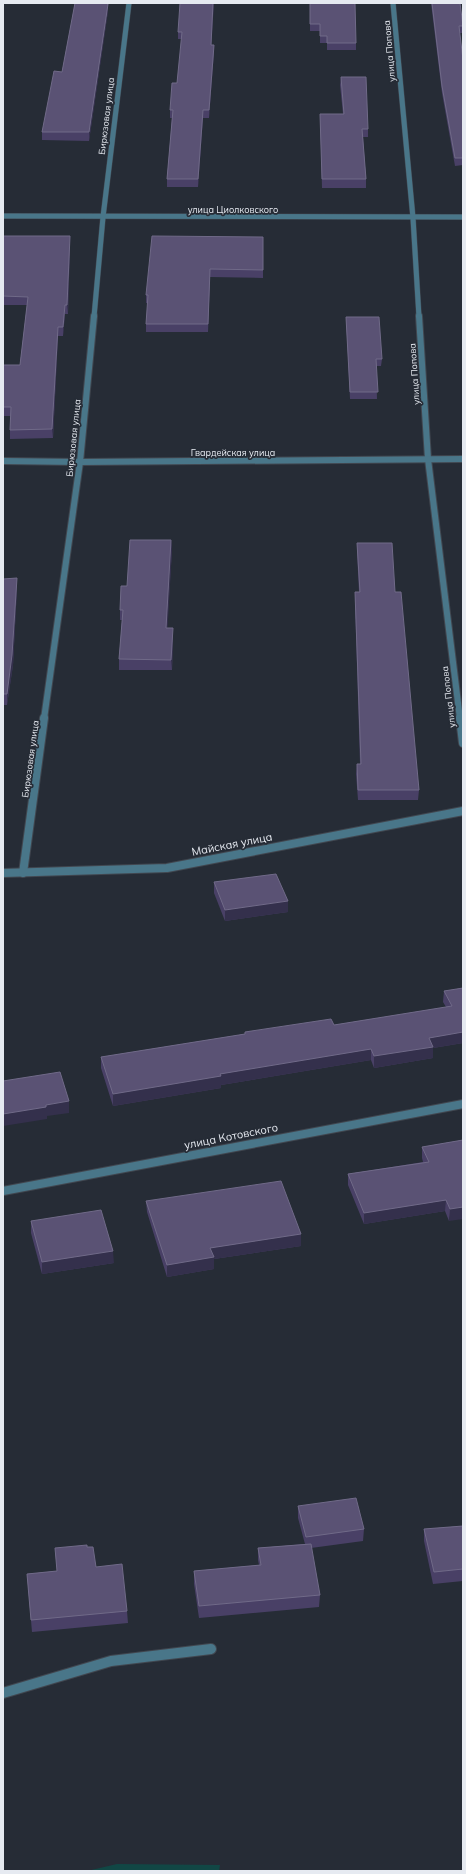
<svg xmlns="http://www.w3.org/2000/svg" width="466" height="1874" font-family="Mulish,sans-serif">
  <rect width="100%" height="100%" fill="#262c36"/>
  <path fill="#114745" d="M117,1864L220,1865L219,1871H87Z"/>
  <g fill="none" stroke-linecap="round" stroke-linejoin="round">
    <defs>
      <path id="service" d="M3,1693L111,1661L211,1649"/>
      <g id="minor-far2">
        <path d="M393,3L413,218L419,317"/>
        <path d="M3,216L463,217"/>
        <path d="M94,317L103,217L129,3"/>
      </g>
      <g id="minor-far1">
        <path d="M419,316L428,459L460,719"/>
        <path d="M3,461L80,462L463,459"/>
        <path d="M44,719L80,462L94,316"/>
      </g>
      <g id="minor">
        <path d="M460,718L463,743"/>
        <path d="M3,873L167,868L463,811"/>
        <path d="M23,873L44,718"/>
        <path d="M3,1191L463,1104"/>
      </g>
    </defs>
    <use href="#service" stroke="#414750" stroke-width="12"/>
    <use href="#minor-far2" stroke="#414750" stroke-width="6"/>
    <use href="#minor-far1" stroke="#414750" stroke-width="8"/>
    <use href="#minor" stroke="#414750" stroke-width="10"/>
    <use href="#service" stroke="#497689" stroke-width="10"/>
    <use href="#minor-far2" stroke="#497689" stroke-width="5"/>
    <use href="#minor-far1" stroke="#497689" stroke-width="6"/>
    <use href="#minor" stroke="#497689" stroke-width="8"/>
  </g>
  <g fill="#494066">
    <path d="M75,3H108V11L89,141L42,140V132L62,72Z"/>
    <path d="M214,3L211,45H214V52L209,118H203L198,187H167V179L172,118H170V110L177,83L182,39H178V32Z"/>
    <path d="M310,3L356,43V50H327V43H320V31H310Z"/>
    <path d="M431,3H460L463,26V33H459L463,60V165L455,166L442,93Z"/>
    <path d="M341,77L368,129V137H363L366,179V188H322L320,114H343L340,85Z"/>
    <path d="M3,236L70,244L68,314H65L63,336H58L53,438L10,439V430L11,416H3V365H20L27,305H3Z"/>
    <path d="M263,237V278L210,277L208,332H146V324L148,303H146V295Z"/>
    <path d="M346,317L382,359L381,366H376L377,399H350Z"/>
    <path d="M171,540L172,550L167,628L173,638L172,670H119V659L122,620H120V610L127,586Z"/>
    <path d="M357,543L395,592L419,790L418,800H358L356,774L357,764H360L355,602V592H359L357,552Z"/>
    <path d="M17,578V588L13,665L7,705H3V579Z"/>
    <path d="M214,882L288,912L225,921L214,893Z"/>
    <path d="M463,988V1043L433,1048V1058L374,1068L371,1060L221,1085V1088L113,1106L101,1068V1057L245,1034V1032L334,1025L446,1007L443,1002L444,991Z"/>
    <path d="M463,1140L449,1221L445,1211L364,1224L348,1185V1174L423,1162L422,1158V1147Z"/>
    <path d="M146,1201L301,1246L214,1259V1269L167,1277L147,1212Z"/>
    <path d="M31,1221L114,1263L42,1274L31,1233Z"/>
    <path d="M298,1506L364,1529L363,1541L311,1548L320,1595L319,1607L199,1618L194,1584V1571L259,1565L258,1560V1548L305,1544L298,1518Z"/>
    <path d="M463,1526V1581L433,1584L424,1541V1529Z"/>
    <path d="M88,1547L96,1567L127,1611L128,1623L32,1632L27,1574L57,1571L55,1548Z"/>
  </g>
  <g fill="#34304c">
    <path d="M213,3H214L211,52V45Z"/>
    <path d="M108,4V11L89,141V132Z"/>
    <path d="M214,45V52L209,118V110Z"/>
    <path d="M203,110V118L198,187V179Z"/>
    <path d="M70,236V244L68,314L67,305Z"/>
    <path d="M210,269V277L208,332V324Z"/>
    <path d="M65,305V314L63,336V327Z"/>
    <path d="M58,327V336L53,438L52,429Z"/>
    <path d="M171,540L172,550L167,638L166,628Z"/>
    <path d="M17,578V588L13,665L7,705V694Z"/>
    <path d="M173,628V638L172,670L171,660Z"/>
    <path d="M288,901V912L225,921V910Z"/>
    <path d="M463,1032V1043L433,1048V1058L374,1068V1056L429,1038Z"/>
    <path d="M371,1049V1060L221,1085V1088L113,1106V1094L220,1074Z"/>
    <path d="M69,1101V1113L47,1116V1119L3,1126V1114L46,1105Z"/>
    <path d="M446,1200L445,1211L364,1224V1213Z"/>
    <path d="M463,1207V1219L449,1221L450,1209Z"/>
    <path d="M301,1234V1246L214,1259V1269L167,1277V1265L210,1248Z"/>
    <path d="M113,1251L114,1263L42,1274V1262Z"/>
  </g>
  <g fill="#5a5274" stroke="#706a88">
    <path d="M75,3H107V4H108L89,132H42L54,71L62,72Z"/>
    <path d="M180,3H213L211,45H214L209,110H203L198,179H167L173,110H170L172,83H177L182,32H178Z"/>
    <path d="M310,3H355L356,43H327V36H320V24H310Z"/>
    <path d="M432,3H460L463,26H459L463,60V158H455L442,86Z"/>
    <path d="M341,77H366L368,129H362L366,179H322L320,114H344Z"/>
    <path d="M3,236H70L67,305H65L63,327H58L52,429L10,430L11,407H3V365H20L28,297L3,296Z"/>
    <path d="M152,236L263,237V270L210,269L208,324H146L148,295H146Z"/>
    <path d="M346,317H379L382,359H376L378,392H350Z"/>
    <path d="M130,540H171L166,628H173L171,660L119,659L123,610H120L121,586H127Z"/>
    <path d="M357,543H392L395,592H401L419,790H358L357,764H361L355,592H360Z"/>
    <path d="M17,578L12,655L7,694H3V579Z"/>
    <path d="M276,874L288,901L225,910L214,882Z"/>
    <path d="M463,988V1032L429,1038L433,1047L374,1056L371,1049L220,1074L221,1076L113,1094L101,1057L245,1034V1032L331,1019L334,1025L452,1006L444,991Z"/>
    <path d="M60,1072L69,1101L46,1105V1107L3,1114V1081Z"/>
    <path d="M463,1140V1207L450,1209L446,1200L364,1213L348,1174L429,1162L422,1147Z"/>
    <path d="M281,1181L301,1234L210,1248L214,1257L167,1265L146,1201Z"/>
    <path d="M101,1210L113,1251L42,1262L31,1221Z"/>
    <path d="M356,1498L364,1529L306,1537L298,1506Z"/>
    <path d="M463,1526V1569L434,1572L424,1529Z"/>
    <path d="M311,1544L320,1595L199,1606L194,1571L261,1565L258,1548Z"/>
    <path d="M87,1545V1547H93L96,1567L122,1564L127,1611L31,1620L27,1574L57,1571L55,1548Z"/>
  </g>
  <g text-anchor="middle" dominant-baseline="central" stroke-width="3.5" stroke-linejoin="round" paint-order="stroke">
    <g font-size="9" fill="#e6eaf1" stroke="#262c36">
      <text transform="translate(389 51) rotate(-95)">улица Попова</text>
      <text transform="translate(106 116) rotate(-83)">Бирюзовая улица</text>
      <text x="233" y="209">улица Циолковского</text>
      <text transform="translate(414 374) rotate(-94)">улица Попова</text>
      <text transform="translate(73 438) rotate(-84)">Бирюзовая улица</text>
      <text x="233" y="452">Гвардейская улица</text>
      <text transform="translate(448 697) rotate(-97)">улица Попова</text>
      <text transform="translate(30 759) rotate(-82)">Бирюзовая улица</text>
    </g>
    <g font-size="11" fill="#e6eaf1" stroke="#262c36">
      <text transform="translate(232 844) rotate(-11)">Майская улица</text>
      <text transform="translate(231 1136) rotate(-11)">улица Котовского</text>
    </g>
  </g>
  <rect width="466" height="1874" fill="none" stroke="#e6eaf1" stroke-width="8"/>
</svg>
